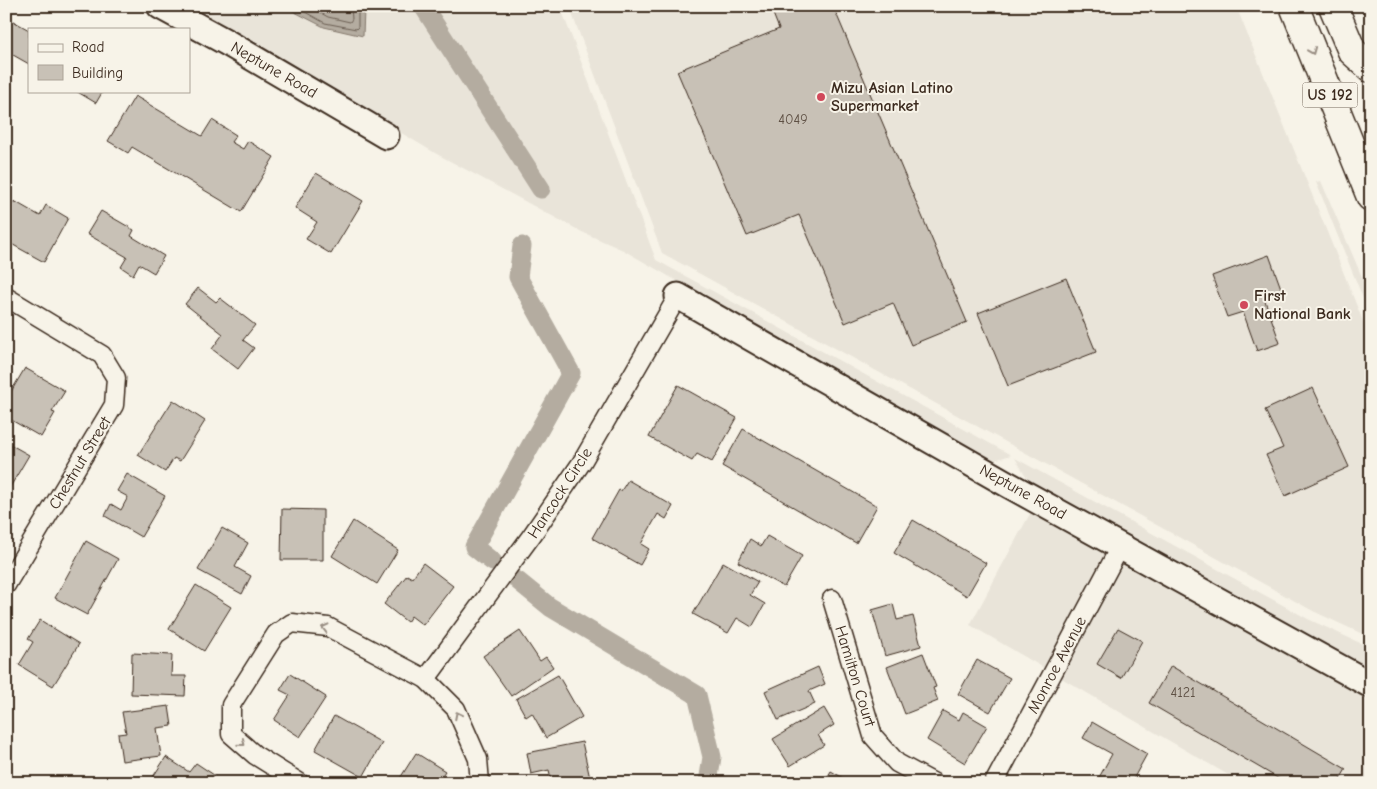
<svg xmlns="http://www.w3.org/2000/svg" width="1377" height="789" font-family="'Comic Neue',sans-serif">
  <rect width="100%" height="100%" fill="#f7f3e8"/>
  <filter id="ink" filterUnits="userSpaceOnUse"><feTurbulence type="fractalNoise" baseFrequency=".02" numOctaves="2"/><feDisplacementMap in="SourceGraphic" scale="10" xChannelSelector="R" yChannelSelector="G"/><feConvolveMatrix kernelMatrix="1 2 1 2 8 2 1 2 1" color-interpolation-filters="sRGB"/></filter>
  <g filter="url(#ink)">
    <g fill="#e9e4d9">
      <path d="M183,6H283L324,27L364,10L361,6H560L656,260L1011,455L991,461L623,250L582,232L435,153L231,32Z"/>
      <path d="M569,6H1236L1371,341V638L1313,611L662,253Z"/>
      <path d="M1321,181L1371,298V318L1316,182Z"/>
      <path d="M1015,458L1308,619L1371,648V673L1031,484Z"/>
      <path d="M1032,510L1371,697V783H1242L970,625Z"/>
    </g>
    <path fill="#b4aca0" stroke="#84786c" d="M283,6H361L364,10L363,36L324,27Z"/>
    <g fill="none" stroke-linecap="round" stroke-linejoin="round">
      <g stroke="#6b5e52" stroke-width="1">
        <path d="M294,6L325,23L356,29L358,27V6"/>
        <path d="M308,6L328,17L350,22L352,19L351,6"/>
      </g>
      <g stroke="#b4aca0" stroke-width="19">
        <path d="M423,6L541,189"/>
        <path d="M493,562L474,547L571,373L518,277L522,246"/>
        <path d="M518,581L550,607L697,695L712,757L708,783"/>
      </g>
    </g>
    <g fill="#c8c1b6" stroke="#3b2a1e">
      <path d="M770,6H833L967,322L911,345L893,303L845,323L799,215L747,236L677,71L779,29Z"/>
      <path d="M6,17L29,30V64L6,51Z"/>
      <path d="M76,91H103L96,103Z"/>
      <path d="M135,96L202,136L212,120L236,135L231,142L243,149L248,141L274,157L241,212L132,147L128,153L108,141Z"/>
      <path d="M316,173L363,201L331,254L306,239L317,222L295,208Z"/>
      <path d="M14,201L40,216L46,205L68,218L44,262L6,241V215Z"/>
      <path d="M101,211L134,230L131,236L164,256L154,273L139,264L133,275L121,267L127,257L87,234Z"/>
      <path d="M1269,255L1282,291L1264,298L1280,343L1257,351L1243,312L1227,317L1212,276Z"/>
      <path d="M1066,278L1096,352L1008,386L978,313Z"/>
      <path d="M198,288L216,302L220,298L255,325L243,340L254,348L238,369L212,349L223,334L185,304Z"/>
      <path d="M25,368L65,391L52,412L55,413L41,437L6,417V400Z"/>
      <path d="M678,385L737,418L712,462L697,454L692,461L649,437Z"/>
      <path d="M1313,388L1349,467L1285,496L1266,455L1283,448L1265,410Z"/>
      <path d="M173,400L205,421L180,461L174,458L165,472L138,455Z"/>
      <path d="M743,429L877,506L856,543L722,466Z"/>
      <path d="M6,442L29,455L6,494Z"/>
      <path d="M127,474L165,496L141,537L105,516L111,504L121,510L128,497L117,491Z"/>
      <path d="M628,480L673,506L666,519L658,514L641,544L649,549L640,565L592,538L619,490L621,491Z"/>
      <path d="M282,509L323,510V560H281Z"/>
      <path d="M913,520L986,563L967,596L894,553Z"/>
      <path d="M353,521L398,550L377,584L332,556Z"/>
      <path d="M222,528L248,543L235,567L251,576L242,594L198,570Z"/>
      <path d="M767,536L802,556L784,587L738,562L750,539L761,546Z"/>
      <path d="M86,541L118,559L87,615L55,598Z"/>
      <path d="M723,562L758,582L750,595L765,604L752,627L737,618L728,633L693,614Z"/>
      <path d="M423,563L453,586L423,625L411,616L407,622L384,604L407,575L412,578Z"/>
      <path d="M196,585L231,607L204,651L169,629Z"/>
      <path d="M893,604L897,620L913,616L921,646L885,656L872,610Z"/>
      <path d="M40,620L79,644L53,686L19,665L33,642L28,639Z"/>
      <path d="M1118,628L1142,641L1121,678L1097,664Z"/>
      <path d="M520,631L540,661L546,657L553,667L511,696L483,656Z"/>
      <path d="M132,653L172,655L171,676H186L185,696L131,694Z"/>
      <path d="M923,653L936,687L933,688L938,701L905,714L887,667Z"/>
      <path d="M977,660L1010,678L990,712L958,694Z"/>
      <path d="M1171,666L1346,769L1338,783H1286L1149,703Z"/>
      <path d="M818,667L825,684L809,691L815,704L778,720L765,691Z"/>
      <path d="M290,674L326,697L300,737L274,720L290,695L280,690Z"/>
      <path d="M558,675L582,717L546,738L532,713L526,717L516,699Z"/>
      <path d="M169,706L172,726L157,728L161,756L122,761L118,734L126,733L122,712Z"/>
      <path d="M824,708L834,725L818,735L824,745L790,766L773,739Z"/>
      <path d="M943,711L959,720L963,712L987,726L965,763L927,740Z"/>
      <path d="M334,716L382,743L363,777L315,750Z"/>
      <path d="M1092,722L1147,754L1131,783H1096L1112,754L1083,738Z"/>
      <path d="M582,742L591,783H552L549,770L531,774L527,753Z"/>
      <path d="M416,753L445,771L437,783H397Z"/>
      <path d="M166,757L189,772L196,763L214,775L209,783H149Z"/>
      <path d="M831,771L852,783H824Z"/>
    </g>
    <g fill="none" stroke-linecap="round" stroke-linejoin="round">
      <defs>
        <g id="minor">
          <path d="M6,297L102,355L116,378L114,405L6,585"/>
          <path d="M832,599L873,736L897,763L934,783"/>
          <path d="M426,679L532,535L582,462L678,296"/>
          <path d="M300,783L255,755L231,734V705L276,634L292,623L328,627L426,679L456,709L478,759L480,783"/>
          <path d="M994,783L1120,547"/>
        </g>
        <g id="secondary">
          <path d="M160,6L226,42L386,136"/>
          <path d="M678,296L1009,485L1371,685"/>
        </g>
        <g id="trunk">
          <path d="M1294,6L1371,197"/>
          <path d="M1333,6L1352,51L1371,68"/>
        </g>
      </defs>
      <use href="#minor" stroke="#3b2a1e" stroke-width="21"/>
      <use href="#secondary" stroke="#3b2a1e" stroke-width="29"/>
      <use href="#trunk" stroke="#3b2a1e" stroke-width="31"/>
      <use href="#minor" stroke="#f7f3e8" stroke-width="18"/>
      <use href="#secondary" stroke="#f7f3e8" stroke-width="25"/>
      <use href="#trunk" stroke="#f7f3e8" stroke-width="28"/>
    </g>
    <defs><path id="oneway-chevron" d="M-2-3.5L2.5 0L-2 3.5" fill="none" stroke-width="1.6" stroke-linecap="round" stroke-linejoin="round" transform="scale(1.25)"/></defs>
    <g stroke="#998e83">
      <use href="#oneway-chevron" transform="translate(1312 51) rotate(68)"/>
      <use href="#oneway-chevron" transform="translate(325 628) rotate(-166)"/>
      <use href="#oneway-chevron" transform="translate(458 715) rotate(-117)"/>
      <use href="#oneway-chevron" transform="translate(242 743) rotate(40)"/>
    </g>
  </g>
  <g fill="#d1495b" stroke="#f7f3e8" stroke-width="2">
    <circle cx="821" cy="97" r="5"/>
    <circle cx="1244" cy="305" r="5"/>
  </g>
  <g text-anchor="middle" dominant-baseline="central" stroke-width="4" stroke-linejoin="round" paint-order="stroke">
    <g font-size="14" fill="#5e5044">
      <text x="793" y="119">4049</text>
      <text x="1183" y="692">4121</text>
    </g>
    <rect fill="#f7f3e8" stroke="#73665b" stroke-width="1" x="1302.5" y="82.5" width="55" height="25" rx="4"/>
    <g font-size="15" font-weight="bold" fill="#3b2a1e">
      <text x="1330" y="95">US 192</text>
    </g>
    <g font-size="16" fill="#3b2a1e" stroke="#f7f3e8">
      <text transform="translate(274 70) rotate(30)">Neptune Road</text>
      <text transform="translate(80 463) rotate(-59)">Chestnut Street</text>
      <text transform="translate(1023 492) rotate(29)">Neptune Road</text>
      <text transform="translate(560 493) rotate(-57)">Hancock Circle</text>
      <text transform="translate(1057 665) rotate(-62)">Monroe Avenue</text>
      <text transform="translate(855 676) rotate(73)">Hamilton Court</text>
    </g>
    <g font-size="16" font-weight="bold" fill="#3b2a1e" stroke="#f7f3e8" text-anchor="start">
      <text x="831" y="88">Mizu Asian Latino<tspan x="831" dy="18">Supermarket</tspan></text>
      <text x="1254" y="296">First<tspan x="1254" dy="18">National Bank</tspan></text>
    </g>
  </g>
  <rect width="1377" height="789" fill="none" stroke="#f7f3e8" stroke-width="25"/>
  <rect x="12" y="12" width="1352" height="764" fill="none" stroke="#3b2a1e" stroke-width="2" filter="url(#ink)"/>
  <rect x="28" y="28" width="162" height="65" fill="#f7f3e8" stroke="#aca397"/>
  <rect x="38" y="44" width="25" height="8" fill="#f7f3e8" stroke="#aca397"/>
  <text x="72" y="52" font-size="15" fill="#3b2a1e">Road</text>
  <rect x="38" y="65" width="25" height="15" fill="#c8c1b6" stroke="#aca397"/>
  <text x="72" y="78" font-size="15" fill="#3b2a1e">Building</text>
</svg>
